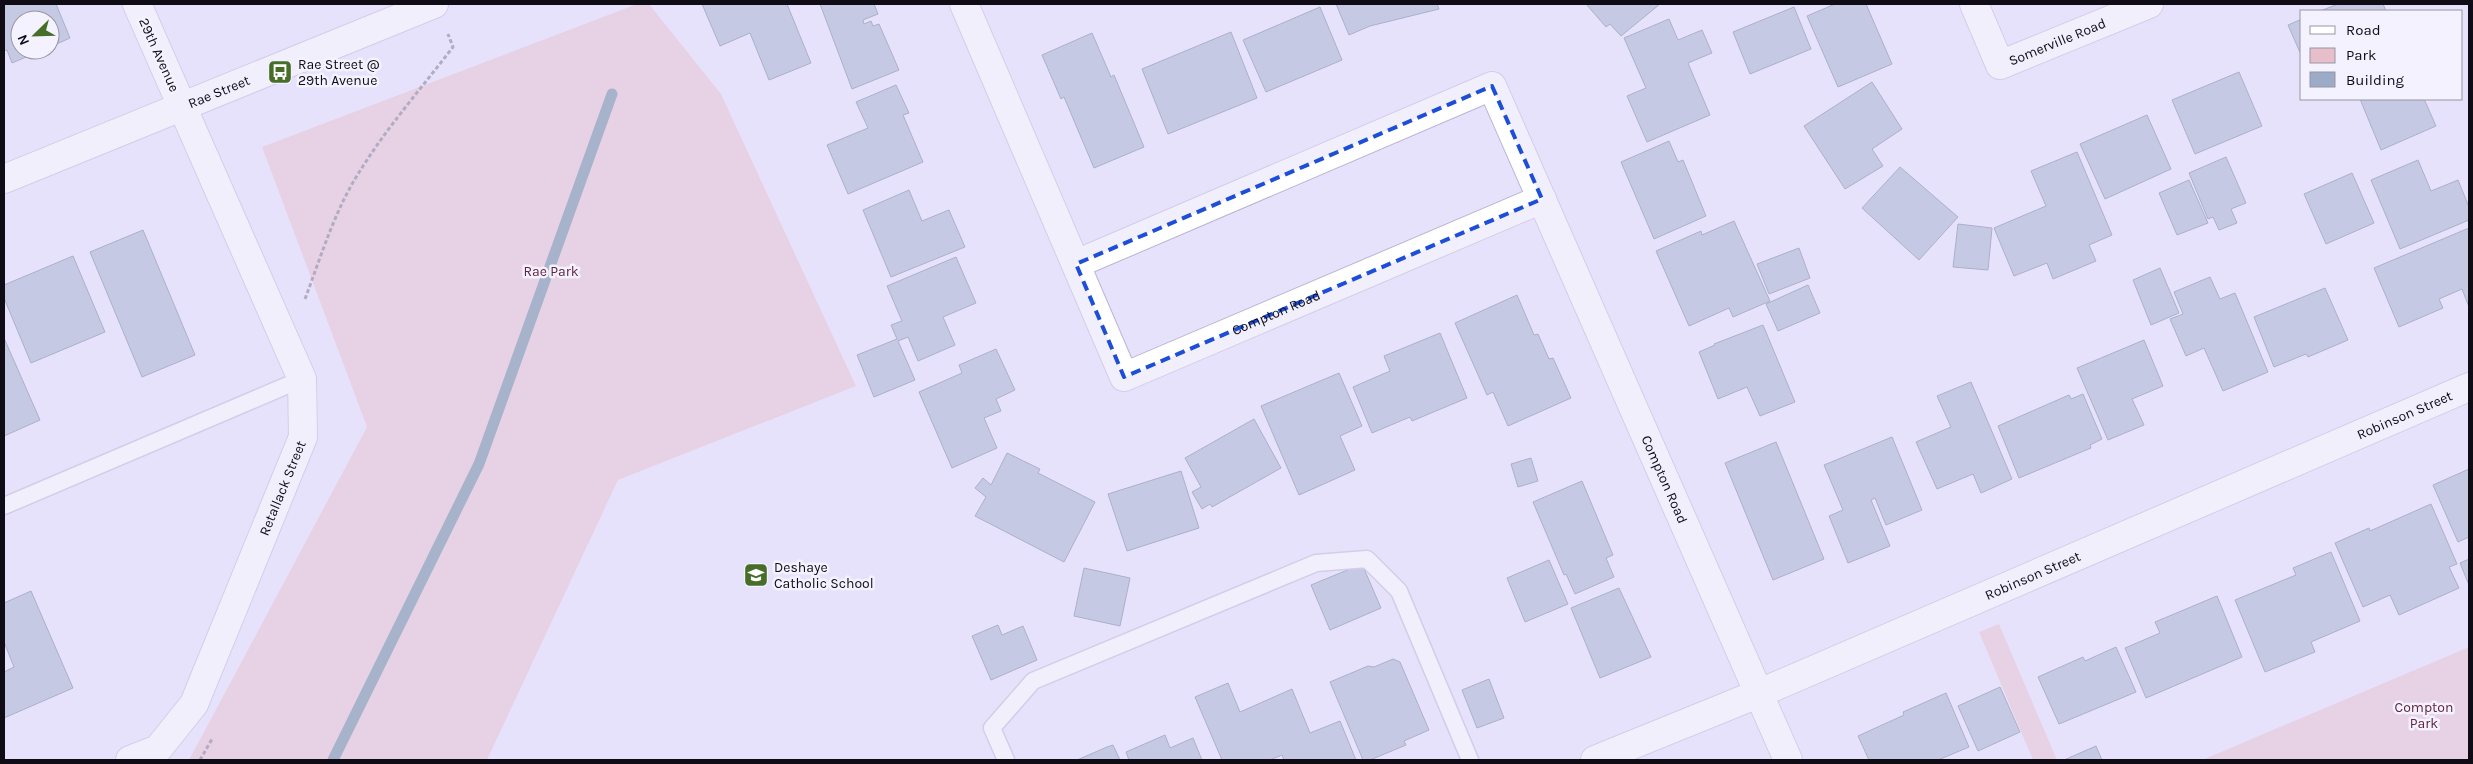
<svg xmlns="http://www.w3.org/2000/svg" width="2473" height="764" font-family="Karla,sans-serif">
  <rect width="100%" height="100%" fill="#e7e2fc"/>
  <g fill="#e7bfcb">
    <path d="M637,4H649L721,94L856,386L618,480L487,760H189L367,427L262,147Z"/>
    <path d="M1999,624L2057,760H2033L1979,632Z"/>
    <path d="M2469,647V760H2202Z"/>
  </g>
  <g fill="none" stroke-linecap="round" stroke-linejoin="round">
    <path stroke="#597b90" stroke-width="11" d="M333,760L479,464L612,94"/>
  </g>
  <g fill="#9cabc7" stroke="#64728b">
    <path d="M4,4H56L70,38L50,47V20H20V50H43L12,63L7,50L4,51Z"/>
    <path d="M702,4H787L811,63L769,80L750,33L720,46Z"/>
    <path d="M820,4H874L878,14L863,20L864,24L871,21L873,26L879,24L899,70L852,89Z"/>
    <path d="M1336,4H1437L1439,9L1370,26L1349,35Z"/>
    <path d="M1586,4H1660L1621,36L1610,24L1606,27Z"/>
    <path d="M1835,4H1866L1892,64L1838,87L1807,16Z"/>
    <path d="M2338,4H2383L2386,11H2320Z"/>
    <path d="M1320,7L1342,60L1266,92L1243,40Z"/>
    <path d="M1794,7L1811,49L1750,74L1733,32Z"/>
    <path d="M1669,19L1678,40L1702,30L1712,53L1688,63L1710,115L1647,142L1627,96L1646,88L1624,38Z"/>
    <path d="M2302,19V57L2288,25Z"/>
    <path d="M1231,32L1257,98L1168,134L1142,69Z"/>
    <path d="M1092,33L1111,77L1114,75L1144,147L1094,168L1064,97L1061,99L1042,55Z"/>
    <path d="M2239,72L2262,126L2195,154L2172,100Z"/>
    <path d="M1872,82L1902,129L1872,149L1883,166L1845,189L1804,126Z"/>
    <path d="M896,85L909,113L903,115L923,162L848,194L827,145L868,128L856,102Z"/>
    <path d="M2360,99H2424L2436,126L2381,150Z"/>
    <path d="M2147,115L2171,169L2105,199L2080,144Z"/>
    <path d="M1669,141L1678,162L1683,160L1706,216L1654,239L1621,162Z"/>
    <path d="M2077,152L2112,235L2089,245L2096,261L2053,279L2047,263L2014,276L1994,228L2046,206L2031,171Z"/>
    <path d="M2226,157L2246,203L2231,209L2237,223L2219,230L2213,217L2208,219L2189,173Z"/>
    <path d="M2418,160L2431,191L2458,180L2469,207V220L2400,249L2371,180Z"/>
    <path d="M1900,167L1958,217L1919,260L1862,208Z"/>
    <path d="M2352,173L2374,223L2326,244L2304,194Z"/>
    <path d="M2189,180L2208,223L2177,235L2159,193Z"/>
    <path d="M909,190L922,221L949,210L965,247L891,277L863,210Z"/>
    <path d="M1734,221L1770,301L1733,317L1729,308L1689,326L1656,251L1701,231L1702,235Z"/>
    <path d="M1958,224L1992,228L1988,270L1953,267Z"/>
    <path d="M2469,228V307L2462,289L2439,299L2443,308L2399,327L2374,268Z"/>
    <path d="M143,230L195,355L142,377L90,252Z"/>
    <path d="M1799,248L1810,278L1769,294L1757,264Z"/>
    <path d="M73,256L105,332L31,363L4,298V285Z"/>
    <path d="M956,257L976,303L943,317L955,345L918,361L908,337L898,341L915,380L874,397L857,355L897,339L891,325L902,321L887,286Z"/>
    <path d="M2160,268L2179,313L2151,325L2133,280Z"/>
    <path d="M2210,277L2220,299L2235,293L2268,372L2223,391L2204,348L2186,356L2170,319L2183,314L2174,292Z"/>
    <path d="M1808,285L1820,313L1778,331L1766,304Z"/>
    <path d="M2325,288L2348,340L2308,357L2306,354L2274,367L2254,317Z"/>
    <path d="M1517,295L1534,335L1538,334L1549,359L1553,358L1571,398L1508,426L1493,392L1487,395L1455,323Z"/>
    <path d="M1763,325L1795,402L1760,416L1747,387L1718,399L1699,352L1715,345L1714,344Z"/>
    <path d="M1440,333L1467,398L1412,421L1410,417L1372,433L1353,387L1390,371L1384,356Z"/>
    <path d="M4,338L40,420L4,436Z"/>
    <path d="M2144,340L2163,386L2132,399L2144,425L2108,440L2077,368Z"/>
    <path d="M996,349L1015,390L996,399L1001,411L984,418L997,448L952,468L919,392L962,373L959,365Z"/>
    <path d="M1339,373L1362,426L1340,436L1355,470L1299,495L1261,406Z"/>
    <path d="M1971,382L2012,479L1981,493L1973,474L1937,489L1916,442L1951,427L1937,396Z"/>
    <path d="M2083,394L2102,439L2090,445L2091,448L2019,478L1998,426L2069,395L2071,399Z"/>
    <path d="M1254,419L1281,468L1212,507L1210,504L1202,509L1192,492L1201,487L1185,458Z"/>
    <path d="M1892,437L1922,510L1886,525L1875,498L1871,500L1890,546L1848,563L1829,516L1843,510L1824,465Z"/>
    <path d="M1776,442L1824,559L1773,580L1725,463Z"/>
    <path d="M1007,453L1040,469L1038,473L1095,502L1064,562L975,516L986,497L975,488L983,478L991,485Z"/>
    <path d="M1531,458L1538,481L1518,487L1511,464Z"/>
    <path d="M2469,469V537L2458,542L2433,485Z"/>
    <path d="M1181,471L1199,528L1127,551L1108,494Z"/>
    <path d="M1582,481L1613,555L1606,558L1614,577L1575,594L1566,574L1564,575L1533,502Z"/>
    <path d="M2431,504L2457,564L2449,567L2459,588L2399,615L2390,595L2363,607L2335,543L2369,528L2370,531Z"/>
    <path d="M2331,552L2360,621L2311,642L2315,652L2265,672L2235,600L2296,575L2293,568Z"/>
    <path d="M2469,559V585L2460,563Z"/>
    <path d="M1549,560L1568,604L1525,622L1507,578Z"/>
    <path d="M1362,564L1381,608L1330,630L1311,585Z"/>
    <path d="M1084,568L1130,578L1120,626L1074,616Z"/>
    <path d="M1619,588L1651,657L1600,678L1571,608Z"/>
    <path d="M31,591L73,688L4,718V672L14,667L4,642V603Z"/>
    <path d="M2217,596L2242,657L2146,698L2125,648L2160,633L2155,622Z"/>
    <path d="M998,625L1002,635L1023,626L1037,660L991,680L972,636Z"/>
    <path d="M2116,647L2136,692L2059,724L2038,677L2083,657L2085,661Z"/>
    <path d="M1393,659L1400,662L1429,730L1404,741L1406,745L1370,760H1363L1330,682L1368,666L1374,667Z"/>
    <path d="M1489,679L1504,718L1477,728L1462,690Z"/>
    <path d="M1228,683L1240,712L1292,689L1310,733L1340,721L1356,760H1284L1282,755L1270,760H1222L1195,697Z"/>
    <path d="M2000,687L2020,732L1978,751L1958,706Z"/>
    <path d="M1946,693L1969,747L1938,760H1869L1858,736L1904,715L1903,712Z"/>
    <path d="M1165,735L1170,748L1193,738L1202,760H1129L1126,752Z"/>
    <path d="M1113,745L1120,760H1077L1107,747Z"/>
    <path d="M2096,746L2102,760H2064Z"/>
  </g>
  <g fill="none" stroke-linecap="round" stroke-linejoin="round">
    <defs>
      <g id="lane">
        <path d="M4,506L302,379"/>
        <path d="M1006,760L992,728L1033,681L1316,563L1367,559L1399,591L1470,760"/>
      </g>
      <g id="street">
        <path id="s1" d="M964,4L1124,377L1542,199"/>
        <path id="s2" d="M1974,4L2000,65L2149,4"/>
        <path id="s3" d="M1076,264L1492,86L1788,760"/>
        <path id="s4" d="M130,760L158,749L194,704L303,437L302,379L137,4"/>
        <path id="s5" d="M1595,760L1760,693L2469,387"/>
      </g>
      <g id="secondary">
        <path id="s6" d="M4,179L434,4"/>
      </g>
    </defs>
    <use href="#lane" stroke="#bab4d2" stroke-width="19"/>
    <use href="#street" stroke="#bab4d2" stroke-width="30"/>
    <use href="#secondary" stroke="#bab4d2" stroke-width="30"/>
    <g stroke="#706c7e" stroke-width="3" stroke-dasharray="4 2.5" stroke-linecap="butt">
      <path d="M305,299C320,259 333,216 355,179C383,132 420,90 453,47L448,34"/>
      <path d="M200,760L212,739"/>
    </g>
    <use href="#lane" stroke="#fff" stroke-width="16"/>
    <use href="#street" stroke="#fff" stroke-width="28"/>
    <use href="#secondary" stroke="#fff" stroke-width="28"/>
  </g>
  <path d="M0 0H2473V764H0ZM1492,86L1542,199L1124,377L1076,264Z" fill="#e7e2fc" fill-opacity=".55" fill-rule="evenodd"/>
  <path fill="none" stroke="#1d4ed8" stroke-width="4" stroke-dasharray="10 6" stroke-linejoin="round" d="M1492,86L1542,199L1124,377L1076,264Z"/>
  <defs>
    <symbol id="bus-square" viewBox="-11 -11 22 22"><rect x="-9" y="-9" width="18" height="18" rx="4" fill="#466e29" stroke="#f4f2fe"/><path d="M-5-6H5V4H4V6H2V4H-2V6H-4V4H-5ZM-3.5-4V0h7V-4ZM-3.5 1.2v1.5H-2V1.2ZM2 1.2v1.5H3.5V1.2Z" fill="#fff"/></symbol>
    <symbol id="school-square" viewBox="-11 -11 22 22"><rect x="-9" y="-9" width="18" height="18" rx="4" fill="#466e29" stroke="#f4f2fe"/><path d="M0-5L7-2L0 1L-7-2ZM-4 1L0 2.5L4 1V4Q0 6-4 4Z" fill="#fff"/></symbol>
  </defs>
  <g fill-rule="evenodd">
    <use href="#bus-square" x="266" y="58" width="28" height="28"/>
    <use href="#school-square" x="742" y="561" width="28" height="28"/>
  </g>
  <g text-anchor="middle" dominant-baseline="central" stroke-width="5" stroke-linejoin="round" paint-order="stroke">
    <g font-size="14" fill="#0f0c16" stroke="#f4f2fe">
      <text stroke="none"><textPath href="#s2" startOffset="128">Somerville Road</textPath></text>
      <text transform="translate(159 55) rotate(66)">29th Avenue</text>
      <text stroke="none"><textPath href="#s6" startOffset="232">Rae Street</textPath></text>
      <text stroke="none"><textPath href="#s1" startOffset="571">Compton Road</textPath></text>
      <text stroke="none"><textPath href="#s5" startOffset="880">Robinson Street</textPath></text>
      <text stroke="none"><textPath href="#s3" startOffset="882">Compton Road</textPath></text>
      <text stroke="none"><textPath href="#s4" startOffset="321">Retallack Street</textPath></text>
      <text stroke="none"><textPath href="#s5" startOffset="475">Robinson Street</textPath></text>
    </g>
    <g font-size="14" fill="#0f0c16" stroke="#f4f2fe" text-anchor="start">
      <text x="298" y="64">Rae Street @<tspan x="298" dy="16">29th Avenue</tspan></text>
      <text x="774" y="567">Deshaye<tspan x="774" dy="16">Catholic School</tspan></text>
    </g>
    <g font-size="14" fill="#62233c" stroke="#f4f2fe">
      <text x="551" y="271">Rae Park</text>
      <text x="2424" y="707">Compton<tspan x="2424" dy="16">Park</tspan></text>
    </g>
  </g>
  <rect width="2473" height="764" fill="none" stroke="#0f0c16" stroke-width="10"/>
  <rect x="2300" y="10" width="162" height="90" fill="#f4f2fe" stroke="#9896a1"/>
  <rect x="2310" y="26" width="25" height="8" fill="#ffffff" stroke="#9896a1"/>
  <text x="2346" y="35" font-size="15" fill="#0f0c16">Road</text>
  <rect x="2310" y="48" width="25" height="15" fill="#e7bfcb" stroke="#9896a1"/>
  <text x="2346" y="60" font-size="15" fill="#0f0c16">Park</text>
  <rect x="2310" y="72" width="25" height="15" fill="#9cabc7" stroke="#9896a1"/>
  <text x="2346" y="85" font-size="15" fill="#0f0c16">Building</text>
  <g transform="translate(35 35) rotate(247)"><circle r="24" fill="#f4f2fe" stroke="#9896a1"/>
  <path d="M0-4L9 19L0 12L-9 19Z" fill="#466e29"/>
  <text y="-8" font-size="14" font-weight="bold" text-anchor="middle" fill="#0f0c16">N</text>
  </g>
</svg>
